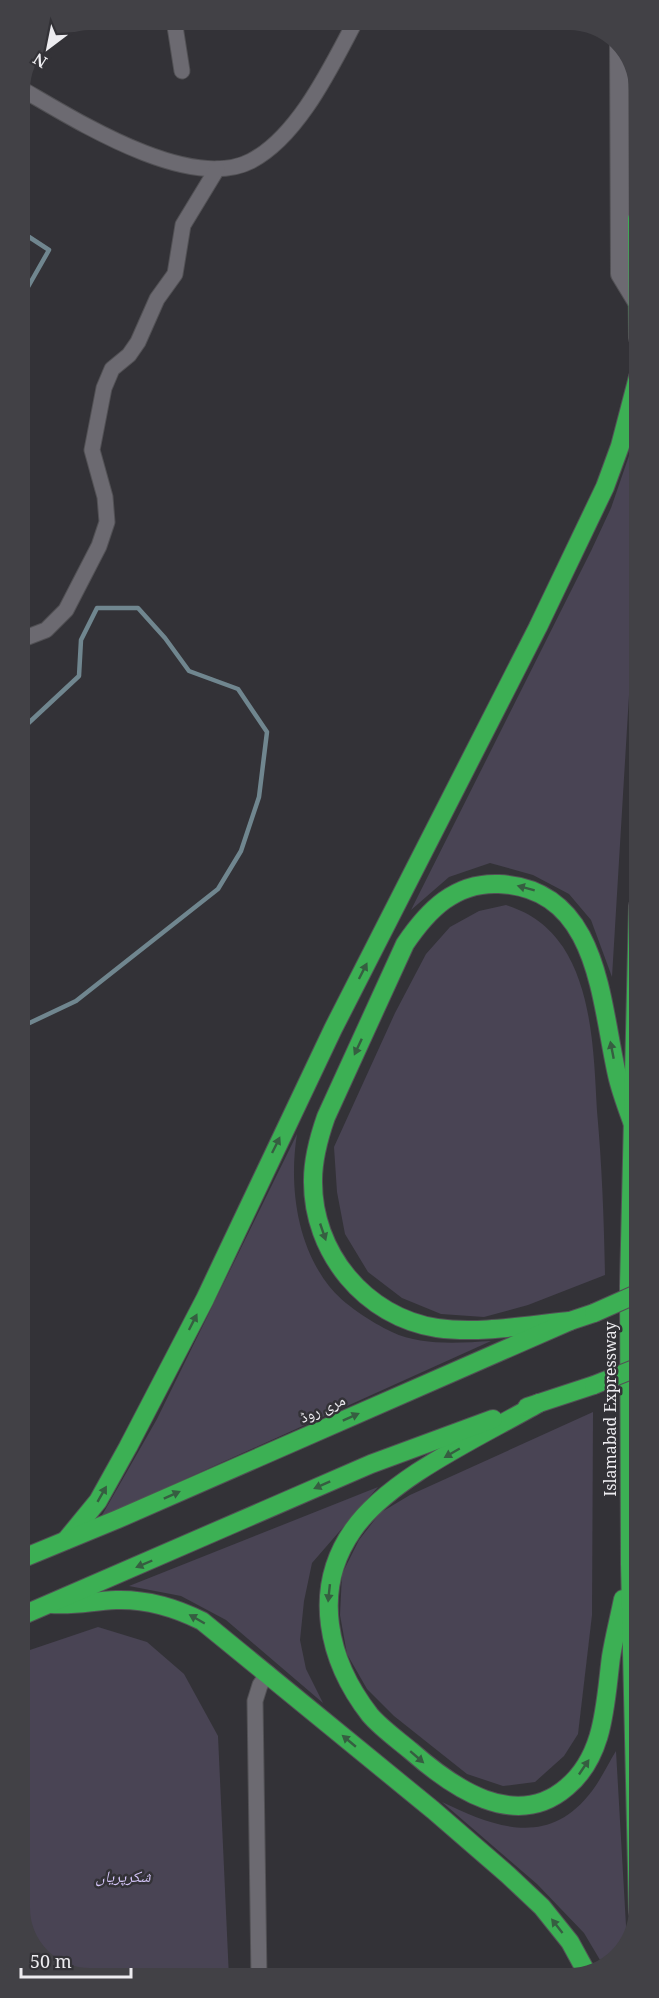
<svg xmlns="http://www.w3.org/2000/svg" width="659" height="1998" font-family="'Noto Serif','Noto Naskh Arabic',serif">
  <rect width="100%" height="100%" fill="#333237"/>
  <g fill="#494454">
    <path d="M632,447L631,662L612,977L591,920L569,894L533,875L490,863L449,877L411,910L591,551L611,508Z"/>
    <path d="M506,905C531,913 548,925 563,947C593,993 594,1058 597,1111C602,1166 604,1220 605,1275L528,1305L484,1317L441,1314L402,1298L368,1272L345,1234L337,1192L334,1147L395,1013L426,954L450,927L479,911Z"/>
    <path d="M297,1134C289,1184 296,1244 329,1286C343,1304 371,1322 392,1332C421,1346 459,1343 491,1341L101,1517L157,1419Z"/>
    <path d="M593,1412L592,1615L578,1734L564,1756L535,1782L503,1786L467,1774L394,1716L367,1689L347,1654L340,1615L342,1574L359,1540L380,1513L410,1495Z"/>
    <path d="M378,1487L312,1563L304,1601L300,1640L306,1669L323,1703L226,1620L181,1596L129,1586Z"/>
    <path d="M98,1627L147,1642L184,1674L218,1736L229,1978H85L44,1961L22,1926L21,1653Z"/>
    <path d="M616,1751L627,1943L625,1951L603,1965L584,1933L537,1884L442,1802C496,1828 549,1848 592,1791C601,1779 608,1764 616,1751Z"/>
  </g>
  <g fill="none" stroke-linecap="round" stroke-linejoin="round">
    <g stroke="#70868f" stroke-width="4.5">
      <path d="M20,231L49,250L20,301"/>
      <path d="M20,731L79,676L81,640L97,608H138L165,638L189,671L238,689L267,732L259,797L241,851L218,889L76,1001L21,1027"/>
      <path d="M22,1663L26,1670L22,1715"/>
    </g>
    <defs>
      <g id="street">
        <path d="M174,20L182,71"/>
        <path d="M20,88C74,119 189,193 251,161C299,136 332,65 356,20"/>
        <path d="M20,640L46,630L66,610L99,546L107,522L105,497L92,450L104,388L112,369L129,355L138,342L157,299L175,274L183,225L217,169"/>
        <path d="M259,1978L255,1701L260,1685L268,1673"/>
      </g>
      <path id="secondary" d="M619,44L620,274L637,302"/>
      <g id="highway">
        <path d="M637,219L638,338"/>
        <path d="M570,1321C527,1325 480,1334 437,1328C365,1317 312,1252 313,1180C313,1158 319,1137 326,1117L405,944C428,910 455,882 499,884C601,889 600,1004 618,1079C622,1095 628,1111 634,1127"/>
        <path d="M539,1403C482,1436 390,1477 353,1530C311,1590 328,1661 370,1715C381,1728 398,1740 411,1751C452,1787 515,1832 567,1787C605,1755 605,1703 611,1657C614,1638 619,1619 623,1599"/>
        <path d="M527,1407L594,1385"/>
        <path d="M66,1540L98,1501L128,1447L205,1299L333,1029L538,627L605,487L620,446L638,377"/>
        <path d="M21,1559L118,1519L570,1321L594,1313"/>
        <path d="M50,1604C77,1606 91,1601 116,1600C147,1599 174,1607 202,1621L433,1810L508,1875L542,1907L570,1942L588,1975"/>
        <path d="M21,1616L371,1464L493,1419"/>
        <path d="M638,1912L630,1564L629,1286L638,906"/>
      </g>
    </defs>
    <use href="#street" stroke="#525155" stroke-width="17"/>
    <use href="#secondary" stroke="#525155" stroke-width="20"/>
    <use href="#highway" stroke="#525155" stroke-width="20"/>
    <use href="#street" stroke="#6c6a71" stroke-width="15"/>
    <use href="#secondary" stroke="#6c6a71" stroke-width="18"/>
    <use href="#highway" stroke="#3cb054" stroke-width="18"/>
    <defs>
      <g id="highway-bridge">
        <path d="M594,1313L639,1293"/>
        <path d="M594,1385L639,1367"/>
      </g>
    </defs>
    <use href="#highway-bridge" stroke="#525155" stroke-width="20" stroke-linecap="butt"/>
    <use href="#highway-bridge" stroke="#3cb054" stroke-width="18"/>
  </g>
  <defs><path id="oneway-solid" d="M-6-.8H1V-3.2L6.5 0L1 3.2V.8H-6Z" transform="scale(1.5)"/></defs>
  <g fill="#365e41">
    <use href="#oneway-solid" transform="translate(526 888) rotate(-165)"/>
    <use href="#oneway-solid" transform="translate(363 971) rotate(-63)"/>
    <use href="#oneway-solid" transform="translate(358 1047) rotate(115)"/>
    <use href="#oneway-solid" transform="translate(612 1050) rotate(-101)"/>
    <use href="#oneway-solid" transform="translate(276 1145) rotate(-64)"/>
    <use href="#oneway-solid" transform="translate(323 1232) rotate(71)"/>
    <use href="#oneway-solid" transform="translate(193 1322) rotate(-63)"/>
    <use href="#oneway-solid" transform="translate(351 1417) rotate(-24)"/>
    <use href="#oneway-solid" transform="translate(452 1453) rotate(150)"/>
    <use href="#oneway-solid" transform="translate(322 1485) rotate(156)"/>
    <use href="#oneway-solid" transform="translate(102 1494) rotate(-60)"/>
    <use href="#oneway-solid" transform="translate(172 1495) rotate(-24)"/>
    <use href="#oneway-solid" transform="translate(144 1564) rotate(157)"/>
    <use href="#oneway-solid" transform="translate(329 1593) rotate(96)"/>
    <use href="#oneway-solid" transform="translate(197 1619) rotate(-150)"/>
    <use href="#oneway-solid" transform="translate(349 1741) rotate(-140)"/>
    <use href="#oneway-solid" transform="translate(417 1757) rotate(41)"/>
    <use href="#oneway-solid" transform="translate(584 1767) rotate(-56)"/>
    <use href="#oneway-solid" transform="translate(557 1926) rotate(-128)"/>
  </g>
  <g text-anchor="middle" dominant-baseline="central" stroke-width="5" stroke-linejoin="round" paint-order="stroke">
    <g font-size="16" fill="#edecf0" stroke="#333237">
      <text transform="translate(322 1408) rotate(-24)">مری روڈ</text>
      <text transform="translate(610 1409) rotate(-90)">Islamabad Expressway</text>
    </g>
    <g font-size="16" font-style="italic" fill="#d3c4f7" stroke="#333237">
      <text x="123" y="1876">شکرپریاں</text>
    </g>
  </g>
  <path d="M0 0H659V1998H0ZM90 30H569A60 60 0 0 1 629 90V1908A60 60 0 0 1 569 1968H90A60 60 0 0 1 30 1908V90A60 60 0 0 1 90 30Z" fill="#424146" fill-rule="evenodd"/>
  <g transform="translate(48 48) rotate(212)" stroke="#333237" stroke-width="4.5" paint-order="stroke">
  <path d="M0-4.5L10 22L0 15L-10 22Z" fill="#edecf0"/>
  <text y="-9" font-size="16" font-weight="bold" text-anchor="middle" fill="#edecf0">N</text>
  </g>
  <path d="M21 1968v9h110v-9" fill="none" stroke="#edecf0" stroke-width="3"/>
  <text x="30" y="1968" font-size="18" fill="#edecf0" stroke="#333237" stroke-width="4.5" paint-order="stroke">50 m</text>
</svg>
